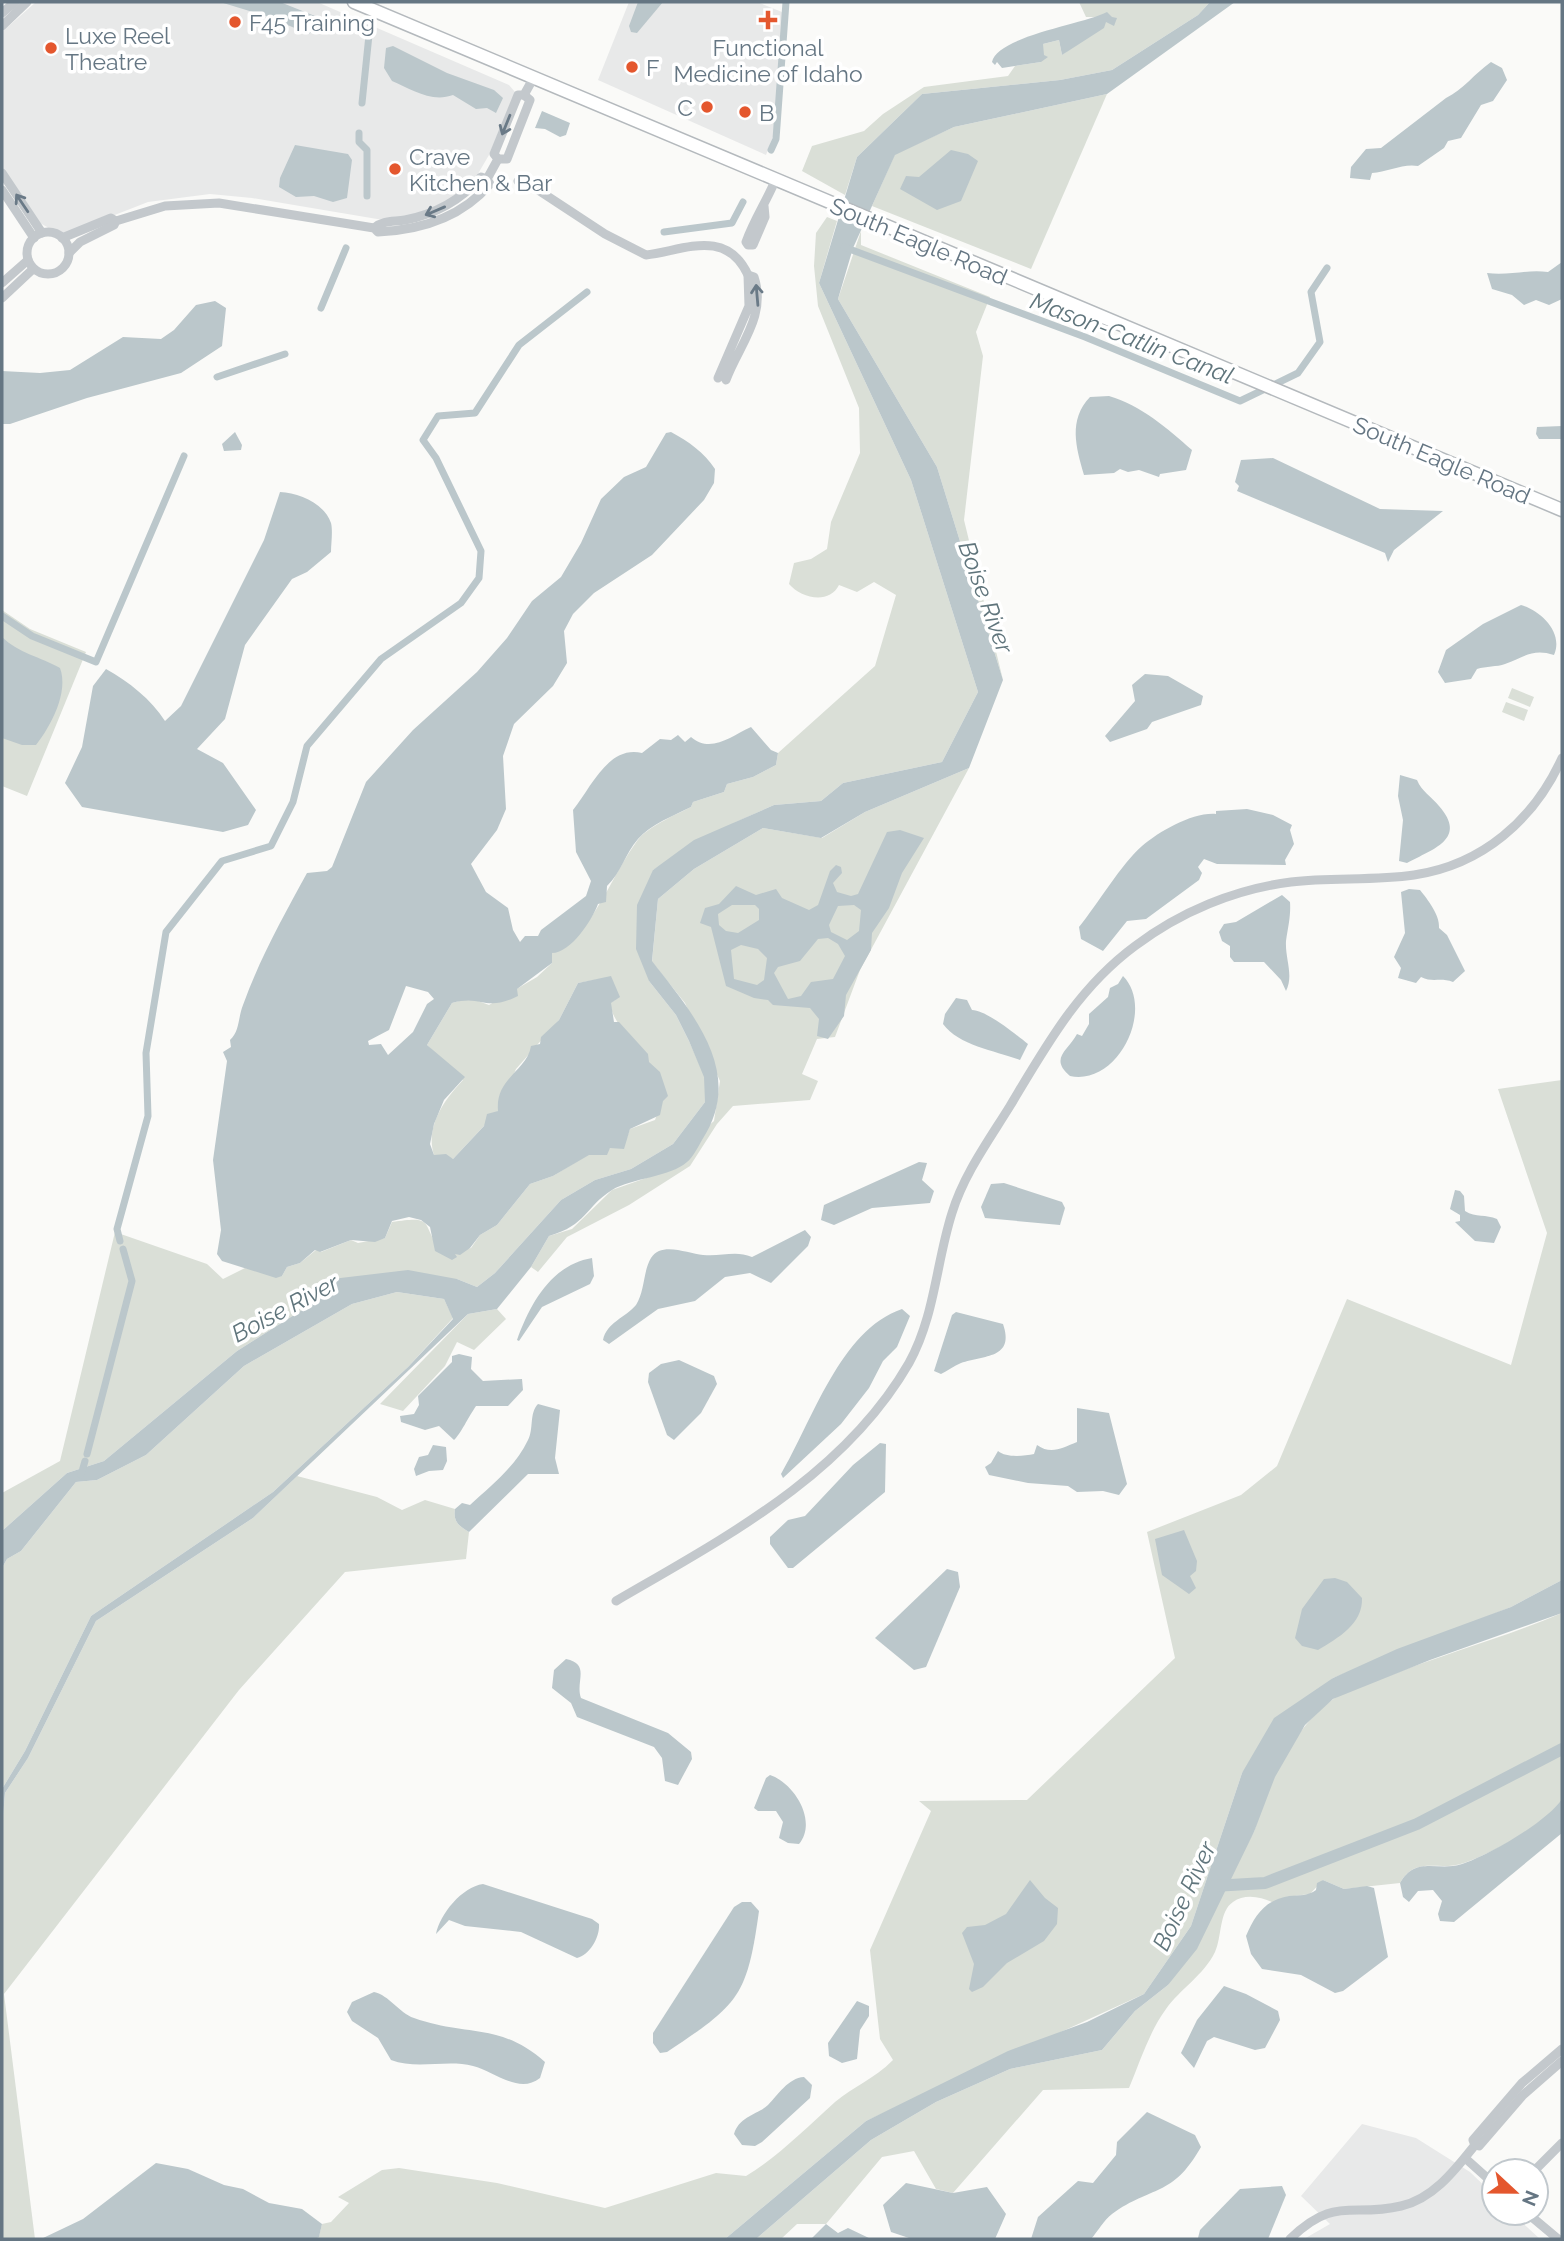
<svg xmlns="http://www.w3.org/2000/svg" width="1564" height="2241" font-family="Raleway,sans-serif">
  <rect width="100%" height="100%" fill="#fafaf8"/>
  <g fill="#e8e9e9">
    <path d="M36,2H317L509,85L515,92L489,155L472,184L456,197L413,216L383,220L252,198L210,194L148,202L66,234L58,233L38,222L2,168V32Z"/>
    <path d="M629,2H757L787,14L779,121L766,155L598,80Z"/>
    <path d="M1362,2124L1416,2138L1470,2172L1494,2195V2213H1512L1540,2239H1304L1330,2224L1301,2196Z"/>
  </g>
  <g fill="#dadfd7">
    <path d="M1079,2H1210L1198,15L1112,70L1060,80L922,94L857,157L845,195L802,171L812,146L864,131L883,114L924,87L1008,76L1015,66L1041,62L1043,44L1059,40L1062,55L1112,17H1086Z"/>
    <path d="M1107,94L1031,269L872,206L895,154L954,127Z"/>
    <path d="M827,217L837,221L819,283L911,480L978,692L942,762L843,783L821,801L774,805L736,822L653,870L649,981L676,1015L689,1041L705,1077V1102L673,1144L631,1169L595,1180L561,1200L495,1273L477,1287L457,1279H332L302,1310L237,1351L104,1461L67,1473L2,1531V1493L60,1461L115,1232L207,1264L223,1279L245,1268L282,1276L287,1267L300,1263L316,1250L321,1252L351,1240L358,1243L385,1238L392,1222C438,1215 419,1224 443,1254L471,1248L480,1235L497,1225L530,1184L553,1176L589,1154L607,1155V1150L627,1137L630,1129L655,1120L662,1101C658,1087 654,1071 647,1060C633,1038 613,1025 610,1003L615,1000L611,977L578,983L559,1020L516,1069L498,1111L453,1159L434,1155C425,1127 444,1100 463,1080L427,1045L452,1003L470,998L489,1005L537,977L552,963V953C561,946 575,938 582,930C604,902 616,870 637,841C647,827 675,815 691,807L693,802L724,792L727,784L753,777L776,765L778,753L875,666L896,595L874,582L857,592L839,585C829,605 801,598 789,584L794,563L811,559L827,549L831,522L860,453L859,408L818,306L814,266L816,233Z"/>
    <path d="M861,231V245L990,297L976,332L983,356L964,520L1003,680L937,467L838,299Z"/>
    <path d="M2,610L30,629L86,652L27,796L2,786Z"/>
    <path d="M1512,688L1534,697L1530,707L1508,698Z"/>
    <path d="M1506,702L1528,710L1524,721L1502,712Z"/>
    <path d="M969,768L860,970L835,1037L817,1039L802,1074L818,1081L810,1100L733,1106L717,1124L690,1166L629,1205L567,1237L538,1272L531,1267L549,1236L572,1229L612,1190L649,1177L714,1121L720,1081L685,1003L652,962L658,899L694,869L763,828L822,838L865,812Z"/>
    <path d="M1562,1080V1580L1511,1607L1333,1678L1242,1773L1191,1926L1144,1994L866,2121L725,2239H315L319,2236L322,2224L331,2222L349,2203L338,2197L382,2170L399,2168L497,2183L605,2208L716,2173L746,2176C779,2156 806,2128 835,2102C854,2086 873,2080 893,2060L880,2039L870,1950L931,1811L919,1801L1027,1800L1175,1658L1147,1532L1241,1495L1277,1466L1347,1299L1511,1365L1547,1233L1498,1089Z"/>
    <path d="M397,1292L444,1299L453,1318L408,1367L273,1492L91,1616L25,1751L2,1789V1568L7,1559L21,1551L76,1482L97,1480L146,1455L244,1366L352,1304Z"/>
    <path d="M497,1309L506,1319L474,1350L457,1342L445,1366L403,1411L380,1404L468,1314Z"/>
    <path d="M297,1476L377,1497L402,1510L425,1500L455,1509C453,1522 459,1526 469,1532L466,1559L345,1572L239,1690L4,1994L35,2239H2V1829L5,1793L28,1758L96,1621L253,1518Z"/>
    <path d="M1562,1613V1802C1542,1826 1493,1853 1464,1863C1438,1872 1416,1855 1400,1883L1344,1889L1323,1880L1310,1894L1286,1897L1274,1903C1262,1897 1245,1893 1233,1902C1219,1911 1222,1937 1215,1952C1204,1975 1180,1989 1166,2009C1149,2032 1140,2062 1129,2088L1043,2090L953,2193L936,2189L914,2151L882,2157L826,2224H797L781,2239H756L871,2140L936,2102L1010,2069L1102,2050L1135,2011L1168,1985L1254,1832C1267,1786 1292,1729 1332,1700C1348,1688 1372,1682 1391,1675C1447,1653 1506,1637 1562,1613Z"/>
  </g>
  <g fill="#bbc7cb" fill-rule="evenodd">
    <path d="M220,2H280L315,16L318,26L309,34L266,16Z"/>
    <path d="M638,2H663L637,33L631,32L629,26Z"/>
    <path d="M1210,2H1235L1107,94L954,127L895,155L853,248L838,299L937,467L1003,680L969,768L865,812L821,838L763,828L694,869L658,899L652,961C693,1014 746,1073 702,1140C698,1147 693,1157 687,1162C670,1177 632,1178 612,1190C585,1207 587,1225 549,1236L531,1267L497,1309L468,1314L253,1518L96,1621L28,1758L5,1793L2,1829V1789L25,1751L91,1616L273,1492L408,1367L453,1319L444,1299L397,1292L352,1304L244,1366L146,1455L97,1480L76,1482L21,1551L7,1559L2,1568V1531L67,1473L104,1461L237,1351L302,1310L332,1279L408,1270L457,1279L477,1287L495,1273L561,1200L595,1180L631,1169L673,1144L705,1102L704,1077L689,1041L676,1015L649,981L636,949L637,905L653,870L694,840L774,805L821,801L843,783L942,762L978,692L911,480L819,283L857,157L922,94L1060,80L1112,70L1198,15Z"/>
    <path d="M1107,12L1112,17L1117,18L1114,26L1106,22L1104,28L1062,55L1059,40L1043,44L1044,55L1048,57L1041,62L1002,68L997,62L995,65L992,62C997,36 1085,24 1107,12Z"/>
    <path d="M393,46L447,73L494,90L503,98L496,113L487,108L476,109L453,95C431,103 411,89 392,81L384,68L386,48Z"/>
    <path d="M1491,62L1502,68L1507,80L1493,101L1481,105L1461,138L1448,141L1444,148L1418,166C1404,163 1387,172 1372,173L1370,180L1350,178L1351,167L1366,149L1381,148L1446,98C1463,90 1475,73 1491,62Z"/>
    <path d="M542,111L570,123L566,135L560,137L545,129L535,128Z"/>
    <path d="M295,145L348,154L352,160L347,198L333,202L314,196L296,197L279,187L280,178Z"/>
    <path d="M951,150L968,154L978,161L961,201L937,210L900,189L906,176L919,177Z"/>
    <path d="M1562,262V299L1549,305L1536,300L1524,305L1512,295L1492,289L1487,273C1509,276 1527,269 1548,272Z"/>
    <path d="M215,301L226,308L222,346L181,373L87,398L10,424H2V371L40,373L70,370L123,337L161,339L174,330L196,305Z"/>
    <path d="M1109,396C1142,406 1167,428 1192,450L1186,470L1160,474L1159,477L1139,470L1128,472L1120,469L1114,473L1084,475C1076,447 1068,420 1090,397Z"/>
    <path d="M1562,426V439H1539L1536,434L1537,427Z"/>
    <path d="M235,432L242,445L241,450L224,451L222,444Z"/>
    <path d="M671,432C689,442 704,452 715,469L714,483L704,500L652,555L594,593L573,614L564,631L567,663L553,686L514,724L503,756L506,809L497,830L471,864L486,892L508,908L513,930L520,942L525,936H538L541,930L586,896L591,881L576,852L573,810C591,788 608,745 642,753L660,739L671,740L678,735L685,742L691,737C711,754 731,736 751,727L771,750L778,753L776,765L753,777L727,784L724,792L693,802L691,807C673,816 651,824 638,839C625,854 621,873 607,886L606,902L598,904C592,920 571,953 552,953V963L517,989L518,996C484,1013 483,994 452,1003L427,1045L465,1077L444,1100L434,1124L430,1144L434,1155L446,1154L453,1159L484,1126L487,1114L498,1111C495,1078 527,1071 531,1046L540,1044L541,1037L559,1020L578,983L611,976L620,997L611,1003L614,1022H619L648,1054L649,1062L660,1072L668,1096L663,1101L660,1115L630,1129L624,1149L610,1148L607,1155H589L553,1176L530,1184L497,1225L480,1235L470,1248L460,1255L455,1254L457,1257L452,1260L435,1251L430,1227L421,1220L409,1217L392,1221L385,1238L375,1242L351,1240L320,1252L315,1250L300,1263L287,1267L282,1276L276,1278L222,1261L217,1254L221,1230L213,1160L227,1061L223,1052L231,1047L230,1040C240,1031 238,1017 243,1005C260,958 283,917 307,873L327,871L332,867L366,782L413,730L477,672L507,638L532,601L561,577L581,543L601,499L624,477L646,467L666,433ZM406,986L428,992L434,999L427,1004L413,1032L388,1055L381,1044L369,1045L368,1041L389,1030Z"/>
    <path d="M1273,458L1380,509L1443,511L1394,550L1388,562L1385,553L1237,491L1239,486L1235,482L1241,460Z"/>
    <path d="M280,492C299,493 324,503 331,523C333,531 331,544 331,552L307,572L292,579L245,645L225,719L197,749L223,763L256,810L248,825L223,832L82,807L65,783L82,747L93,686L106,669C129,682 151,699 165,721L181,706L264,540Z"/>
    <path d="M1521,605C1540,610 1564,632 1554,655C1533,648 1524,657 1505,664C1497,667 1486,666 1477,669L1471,679L1445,683L1438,672L1446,650L1483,624Z"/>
    <path d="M2,637C18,653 41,657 60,668C69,692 51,726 36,745H22L2,738Z"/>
    <path d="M1145,674L1168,676L1203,696L1201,705L1152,722L1147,729L1110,742L1105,736L1135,701L1132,685Z"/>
    <path d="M1400,775L1417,780C1422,792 1431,796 1439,806C1468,839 1433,849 1407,863L1399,861L1403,820L1398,796Z"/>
    <path d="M1247,809L1273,815L1292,825L1290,830L1294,844L1285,860L1286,865L1217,864L1204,859L1198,867L1202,873L1199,880L1146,919L1127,921L1103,951L1081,939L1079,927C1097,905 1122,863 1142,846C1160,831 1193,812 1216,814V811Z"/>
    <path d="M900,830L924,838L902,873L889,908L872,933L871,950L846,995L844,1016L828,1039L817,1036L819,1019L810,1008L773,1005L768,1000L754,998L726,986L711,927L700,923L705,908L719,904L736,886L756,895L776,889L782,898L809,910L818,905L830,871L836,865L841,867L842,873L833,883L837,892L851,896L858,894L887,832ZM732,905H755L759,909V920L738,933L726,931L719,925L718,914ZM854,905L861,910L859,931L847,940L831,932L829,925L838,906ZM828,938L838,944L845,956L833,979L811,982L801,996L788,999L774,973L778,967L800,961L818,939ZM741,945L758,949L767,958L764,980L757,985L734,979L731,950Z"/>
    <path d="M1409,889L1420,890C1428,900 1440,915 1439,928L1447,935L1465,971L1453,982C1440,977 1433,983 1421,977L1416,983L1398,978L1401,968L1394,957L1405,933L1401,892Z"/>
    <path d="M1282,895L1290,902C1291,916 1288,927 1286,941C1285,959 1294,975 1286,991L1281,980L1264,962H1234L1230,957V946L1222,941L1219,932L1224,924L1236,922Z"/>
    <path d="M1123,976C1155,1008 1119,1086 1070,1076C1049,1058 1068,1051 1077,1034L1082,1036L1089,1024V1014L1108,997L1110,988L1118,984Z"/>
    <path d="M956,998L967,1000L972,1010C988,1011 1015,1034 1028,1044L1020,1060C997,1051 959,1046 943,1024L945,1014Z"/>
    <path d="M919,1162L927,1163L922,1180L934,1191L930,1203L872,1208L834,1225L821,1220L824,1205Z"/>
    <path d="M1004,1183L1062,1202L1065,1208L1060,1225L985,1218L981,1207L991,1184Z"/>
    <path d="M1455,1190L1460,1191L1464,1196L1465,1211C1476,1218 1486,1214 1497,1219L1501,1227L1494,1243L1475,1241L1455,1222L1460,1221V1215L1450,1209Z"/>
    <path d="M805,1230L811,1237L808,1246L771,1283L750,1273L725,1277L695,1301L658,1309L609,1344L603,1340C607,1322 625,1318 636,1305C645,1291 643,1271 651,1258C662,1241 688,1254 703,1255C721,1257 735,1250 752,1257Z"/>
    <path d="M592,1258L594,1276L590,1284L542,1307L519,1341L517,1340C530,1304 551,1265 592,1258Z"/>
    <path d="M902,1309L910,1316L897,1347L883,1361L869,1388L841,1424L783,1478L781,1474C812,1422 840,1330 902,1309Z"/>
    <path d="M956,1312L1003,1324C1015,1359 984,1355 961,1363C954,1366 947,1371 941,1374L934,1371L952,1315Z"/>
    <path d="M459,1354L472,1357L471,1369L483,1381L522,1379L523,1390L508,1406H476C469,1416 460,1435 454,1440L439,1426L425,1430L401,1422L400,1416L414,1414L419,1405L418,1396L452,1362V1356Z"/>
    <path d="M679,1360L714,1376L717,1384L701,1413L674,1440L667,1435L648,1382L649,1373L661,1364Z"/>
    <path d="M538,1404L560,1410L555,1458L559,1474H528L469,1532C459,1526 453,1522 455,1509L462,1503L470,1505C492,1485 515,1467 528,1440C534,1429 529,1413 538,1404Z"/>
    <path d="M1077,1408L1109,1413L1127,1484L1119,1495L1103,1491L1077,1492L1068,1486L1028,1483L989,1475L985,1467L991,1463L998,1451C1006,1458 1024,1456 1034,1454L1037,1445C1051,1455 1062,1448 1077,1442Z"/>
    <path d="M880,1443L886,1444L885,1492L793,1568H788L770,1544V1537L788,1520L805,1516L853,1465Z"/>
    <path d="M433,1445L446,1447L447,1461L443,1470L429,1471L416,1476L414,1469L419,1457L428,1455Z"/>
    <path d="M1184,1530L1197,1561L1196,1571L1190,1576L1196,1588L1189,1594L1162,1575L1155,1539Z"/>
    <path d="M947,1569L958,1572L960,1587L926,1667L914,1670L875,1638Z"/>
    <path d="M1335,1578L1347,1582L1362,1598C1363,1624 1338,1638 1318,1650L1302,1646L1295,1638L1302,1609L1324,1579Z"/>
    <path d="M1562,1580V1613L1430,1660L1333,1699L1305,1725L1275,1777L1254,1832L1197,1949L1168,1985L1135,2011L1102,2050L1010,2069L936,2102L871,2140L756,2239H725L866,2121L1008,2051L1087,2022L1144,1994L1191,1926L1242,1773L1274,1718L1333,1678L1397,1649L1511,1607Z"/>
    <path d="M566,1659C591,1664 575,1682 581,1698L668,1733L691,1752L692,1759L678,1785L665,1781L662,1758L654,1747L577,1717L571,1703L552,1688L554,1670Z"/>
    <path d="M770,1775C794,1783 818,1821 799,1844L788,1843L779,1838L783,1822L776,1811H758L754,1808L766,1778Z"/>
    <path d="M1562,1799V1833L1454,1922L1440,1921L1438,1914L1442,1901L1433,1890L1418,1891L1409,1902L1403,1897L1400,1883C1416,1855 1437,1872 1462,1864C1488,1856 1548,1821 1562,1799Z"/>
    <path d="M1030,1880L1045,1898L1058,1908L1057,1924L1044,1941L1007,1963L983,1987L972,1992L969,1989L974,1964L962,1933L967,1927L985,1925L1006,1914Z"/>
    <path d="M1323,1880L1344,1889L1367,1886L1374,1888L1388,1957L1343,1991L1335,1993L1301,1975L1262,1969L1251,1954L1246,1936C1255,1915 1265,1900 1289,1896C1300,1895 1308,1896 1316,1890L1317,1883Z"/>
    <path d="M483,1884L592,1919L599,1924C600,1937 590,1955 577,1958L521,1932L465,1926L449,1920L436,1934C440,1914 462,1887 483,1884Z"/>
    <path d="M742,1902H751L759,1911C747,1997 739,2004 667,2052L660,2053L653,2043V2033L734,1907Z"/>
    <path d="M1224,1986L1246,1994L1278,2011L1280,2020L1265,2048L1255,2050L1214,2037L1207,2041L1194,2068L1181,2053L1197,2020Z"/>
    <path d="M374,1992C389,1995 399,2013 414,2018C467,2037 500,2022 545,2062L540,2078C519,2095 494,2071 473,2066C447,2059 417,2070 391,2060L378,2038L352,2021L347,2012L352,2002Z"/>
    <path d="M857,2001L869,2006V2016L860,2030L857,2059L842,2063L829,2056L828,2043Z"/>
    <path d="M804,2077L812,2085L810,2098L762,2142L755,2146L742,2145L734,2134C739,2116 759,2114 768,2105C778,2095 788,2078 804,2077Z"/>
    <path d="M1147,2112L1195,2135L1201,2147C1172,2198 1152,2185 1112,2214C1104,2220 1098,2231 1091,2239H1031L1038,2217L1078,2181L1093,2183L1116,2155L1117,2142Z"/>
    <path d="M156,2163L188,2169L224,2185L243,2189L269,2203L302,2209L322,2224L319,2237L315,2239H41L83,2219Z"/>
    <path d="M906,2183L953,2193L987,2187L1006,2214L995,2239H912L891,2232L883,2205Z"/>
    <path d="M1282,2186L1286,2195L1268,2239L1198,2238L1200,2230L1240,2189Z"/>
    <path d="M826,2224L838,2233L848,2228L871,2239H811Z"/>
  </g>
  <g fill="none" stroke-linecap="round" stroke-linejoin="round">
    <g stroke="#bbc7cb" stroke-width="7">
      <path d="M362,103L369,35L363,25"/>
      <path d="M359,133V142L367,150V196"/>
      <path d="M771,150L776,139L786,2"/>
      <path d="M664,232L732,223L743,202"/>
      <path d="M844,247L1085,337L1240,401L1298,373L1320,342L1311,292L1327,268"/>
      <path d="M321,308L346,248"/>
      <path d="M217,377L285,354"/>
      <path d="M2,616L32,636L96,662L184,456"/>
      <path d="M120,1241L117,1229L148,1116L146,1053L166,932L222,861L271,846L293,802L307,746L381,659L461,603L479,578L481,551L436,458L423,440L438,416L475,413L519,345L587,292"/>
      <path d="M87,1454L132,1281L123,1249"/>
      <path d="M81,1475L85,1461"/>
    </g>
    <path stroke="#bbc7cb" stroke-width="12" d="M1213,1886L1265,1883L1417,1824L1562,1749"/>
    <defs>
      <path id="highway" d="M354,2L1562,510"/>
    </defs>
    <use href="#highway" stroke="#b4b9bd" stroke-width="15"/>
    <g stroke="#c3c8cc" stroke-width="9">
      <path d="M2,13L15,2"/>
      <path d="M2,26L27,2"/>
      <path d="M498,159H507L530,100L524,95"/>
      <path d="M2,173L42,233"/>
      <path d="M518,181L532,186L605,234L646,255C682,251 726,227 748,275"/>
      <path d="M2,190L34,238"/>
      <path d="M764,206L765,217L753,245H748L746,242C754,220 766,202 775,181"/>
      <path d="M374,228C383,220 394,222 405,220C436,214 461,200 481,177L487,179"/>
      <circle cx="48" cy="253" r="21"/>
      <path d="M62,238L111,218L116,221"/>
      <path d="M69,253L80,242L114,225L116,221L165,206L219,203L374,228L378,232C421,230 461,218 490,184L487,179L498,159L494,154L518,95H524L534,77"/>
      <path d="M2,283L28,260"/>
      <path d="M2,298L33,269"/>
      <path d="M718,378L749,306L748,275L754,277C767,316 739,345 726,380"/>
      <path d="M616,1601C724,1538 844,1476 909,1363C935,1316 936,1263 952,1213C964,1174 989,1140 1010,1106C1046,1046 1078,988 1135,946C1180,912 1235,889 1291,882C1332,877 1373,881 1414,875C1482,865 1534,820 1562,758"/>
      <path d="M1475,2145L1479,2146L1523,2095L1562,2061"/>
      <path d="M1465,2158L1494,2184"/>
      <path d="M1534,2171L1562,2143"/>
      <path d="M1527,2213L1558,2239"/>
      <path d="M1290,2239C1335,2195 1351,2218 1401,2206C1433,2199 1455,2170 1475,2145L1473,2140L1522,2083L1562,2049"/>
    </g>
    <use href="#highway" stroke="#fff" stroke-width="12"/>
  </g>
  <defs><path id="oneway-shaft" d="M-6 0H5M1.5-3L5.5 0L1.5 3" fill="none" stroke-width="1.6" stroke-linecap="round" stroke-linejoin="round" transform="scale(1.75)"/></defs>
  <g stroke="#6a7a87">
    <use href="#oneway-shaft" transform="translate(506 125) rotate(112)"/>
    <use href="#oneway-shaft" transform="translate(22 203) rotate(-124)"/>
    <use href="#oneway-shaft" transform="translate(435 211) rotate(157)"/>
    <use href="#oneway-shaft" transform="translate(757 295) rotate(-95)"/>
  </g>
  <g fill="#e4572e" stroke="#fff" stroke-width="2.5">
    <path d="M764.5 9.5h7v7h7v7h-7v7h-7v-7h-7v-7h7z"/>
    <circle cx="235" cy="22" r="7"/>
    <circle cx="51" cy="48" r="7"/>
    <circle cx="632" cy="67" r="7"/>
    <circle cx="707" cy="107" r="7"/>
    <circle cx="745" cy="112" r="7"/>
    <circle cx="395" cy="169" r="7"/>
  </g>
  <g text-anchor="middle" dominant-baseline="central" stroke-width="7" stroke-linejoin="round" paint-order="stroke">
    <g font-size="23" fill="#657683" stroke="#fff" text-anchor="start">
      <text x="249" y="22">F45 Training</text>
      <text x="65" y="35">Luxe Reel<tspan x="65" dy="26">Theatre</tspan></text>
      <text x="768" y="47" text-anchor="middle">Functional<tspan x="768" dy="26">Medicine of Idaho</tspan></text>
      <text x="646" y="67">F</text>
      <text x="693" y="107" text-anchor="end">C</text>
      <text x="759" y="112">B</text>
      <text x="409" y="156">Crave<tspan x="409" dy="26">Kitchen &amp; Bar</tspan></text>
    </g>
    <g font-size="23" fill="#657683" stroke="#fff">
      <text transform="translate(919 241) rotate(23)">South Eagle Road</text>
      <text transform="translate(1442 460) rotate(23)">South Eagle Road</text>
    </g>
    <g font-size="24" font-style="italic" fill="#60757c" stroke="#fff">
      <text transform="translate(1132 338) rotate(21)">Mason-Catlin Canal</text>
      <text transform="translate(986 597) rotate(70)">Boise River</text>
      <text transform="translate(285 1308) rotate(-28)">Boise River</text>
      <text transform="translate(1184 1896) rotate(-65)">Boise River</text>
    </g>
  </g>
  <rect width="1564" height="2241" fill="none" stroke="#657683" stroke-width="7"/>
  <g transform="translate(1515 2192) rotate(112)"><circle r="33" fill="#ffffff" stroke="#c1c8cd" stroke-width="2"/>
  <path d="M0-5L12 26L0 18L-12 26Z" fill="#e4572e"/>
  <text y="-10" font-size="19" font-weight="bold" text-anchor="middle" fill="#657683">N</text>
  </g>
</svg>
